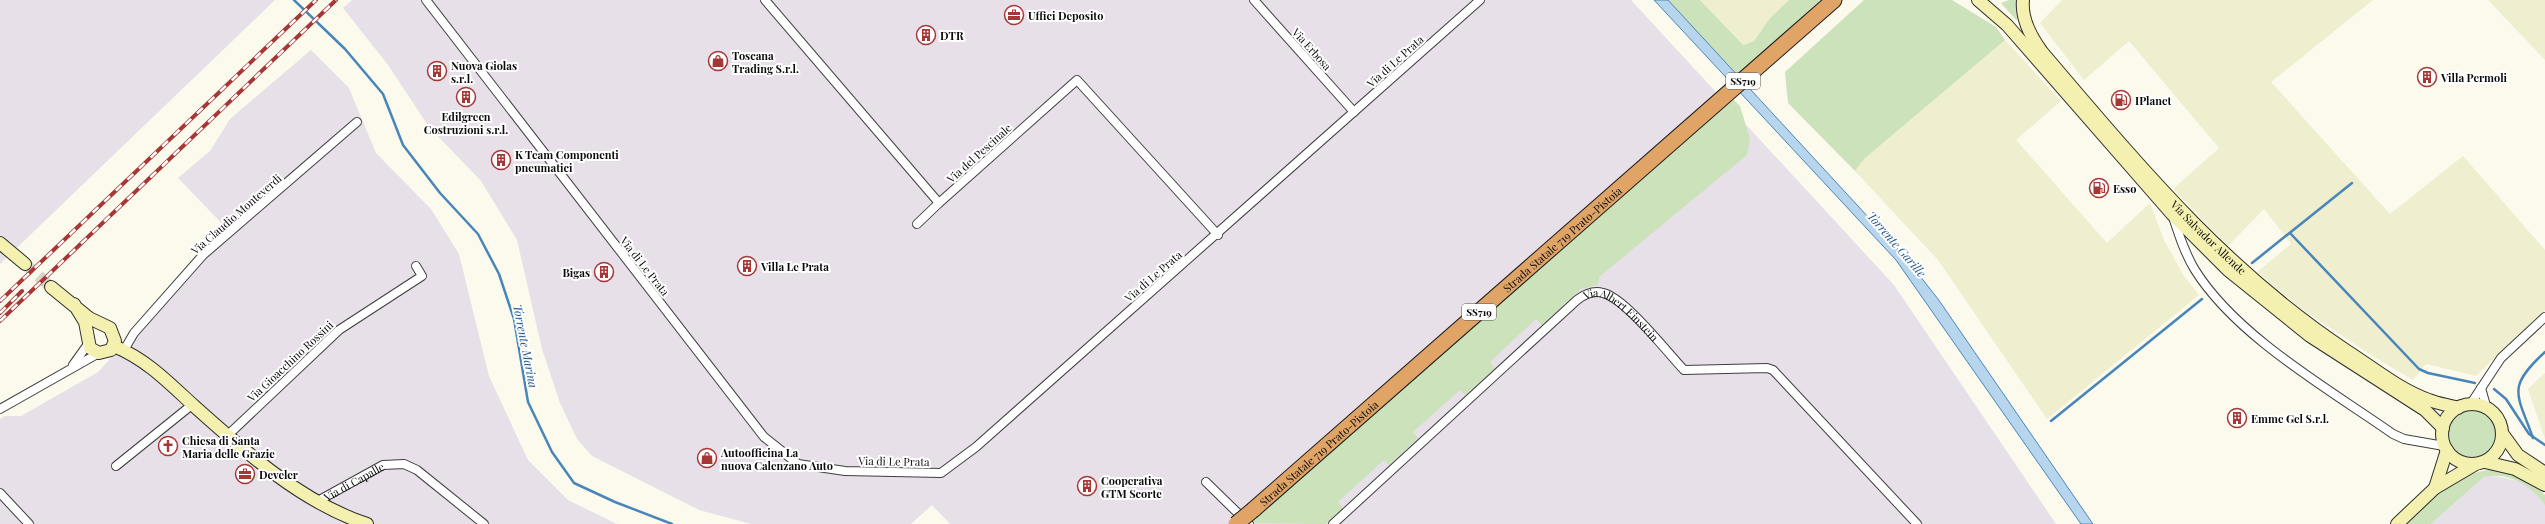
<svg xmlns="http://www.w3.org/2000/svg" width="2545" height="524" font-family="'Playfair Display',serif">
  <rect width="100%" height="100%" fill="#fcfaec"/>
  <g fill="#e8e0e9">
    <path d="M0,0H275L0,264Z"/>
    <path d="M352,0H1631L1894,285L2056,524H950L932,505L911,524H751L699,510L592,456L577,439L560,403L542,349L517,240L481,181L429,127L388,65L343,8Z"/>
    <path d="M311,50L349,88L376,153L431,209L459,254L489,376L528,460L568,500L617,524H0V419L5,416H21L98,372L229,231L178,178L210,151L230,119Z"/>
    <path d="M2490,475L2518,481L2545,495V524H2431L2484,477Z"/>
  </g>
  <g fill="#efeecf">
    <path d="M1700,0H1789L1770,18L1754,41L1742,45Z"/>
    <path d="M2062,0H2373L2271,82L2390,214L2463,156L2545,250V310L2476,376L2426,364L2413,380L2373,356L2303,310L2257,272L2291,244L2264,209L2228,246L2173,189L2219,148L2129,41L2084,80L2040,23Z"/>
    <path d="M2488,0H2545V60Z"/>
    <path d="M2005,40L2061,101L2016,140L2107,243L2150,203L2164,240L2184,276L2199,295L2047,419L1938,260L1855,171L1864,159Z"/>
    <path d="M2545,373V439L2528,389Z"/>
  </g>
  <g fill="#cce2ba">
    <path d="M1668,0H1700L1743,45L1754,41L1770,18L1789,0H1821L1738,77Z"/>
    <path d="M1864,0H1952L1996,27L2005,40L1864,159L1855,171L1788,103L1785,72Z"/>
    <path d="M2009,0H2016L2017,21L2001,3Z"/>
    <path d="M1733,99L1740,106L1750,139L1747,155L1599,277L1598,285L1581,289L1542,325L1536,319L1490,362L1495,368L1465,395L1460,390L1413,432L1418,438L1389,465L1384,460L1338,502L1343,508L1326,524L1254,523L1253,520Z"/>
    <circle cx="2472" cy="434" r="25"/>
    <path d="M2496,469C2516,472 2531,481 2545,495V505C2533,486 2507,471 2484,477L2431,524H2405C2431,499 2458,471 2496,469Z"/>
  </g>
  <path fill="#b7d6ed" stroke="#4886ba" d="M1654,0H1668L1905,257L1938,299L2093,524H2081L1896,260Z"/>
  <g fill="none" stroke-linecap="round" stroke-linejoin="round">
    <g stroke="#4886ba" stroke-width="2.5">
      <path d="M294,0L345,49L383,94L403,145L440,193L478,234L499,274L514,319L528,402L552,452L574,483L615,502L672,524"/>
      <path d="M2290,233L2419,369L2428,373L2475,383"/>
      <path d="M2252,263L2352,183"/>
      <path d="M2494,389L2506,399L2529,434L2545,445"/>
      <path d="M2051,421L2202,299"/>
      <path d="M2533,438C2517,393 2506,388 2545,352"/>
    </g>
    <path stroke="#d8d6ca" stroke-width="12" stroke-dasharray="12 6" stroke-linecap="butt" d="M25,264L51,287"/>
    <defs>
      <g id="street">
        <path d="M426,0L764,437L798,464L845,471L941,473L976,447L1480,0"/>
        <path d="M765,0L939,203L1077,80L1218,235"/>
        <path d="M1254,0L1354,112"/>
        <path d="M2173,217C2179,235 2185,254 2195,270C2237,337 2329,389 2393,434L2404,439L2444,446"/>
        <path d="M917,224L939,203"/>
        <path d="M124,350L134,333L203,255L357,122"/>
        <path d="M73,365L88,344"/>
        <path d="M2481,388L2487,409"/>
        <path d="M2470,405L2501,358L2545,317"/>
        <path d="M0,409L99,353"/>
        <path d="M228,435L339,330L422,276L416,266"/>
        <path d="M116,466L193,404"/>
        <path d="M1206,482L1249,524"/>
        <path d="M0,493L29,524"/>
        <path id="s1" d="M316,502L383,465L404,464L417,470L484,524"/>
        <path id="s2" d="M1333,524L1577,300C1585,294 1593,290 1603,293C1625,298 1667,352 1684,370L1767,368L1773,370L1917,524"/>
      </g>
      <g id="secondary">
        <path d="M1978,0L2007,25L2172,214L2228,270L2310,336L2425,410L2443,428"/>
        <path id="s3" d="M2023,0C2021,19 2031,37 2042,52C2136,162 2224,270 2347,351C2372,367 2400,390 2429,400C2439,404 2449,405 2458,408"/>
        <path d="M0,243L25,264"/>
        <path d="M51,287L89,318L110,328L115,341L111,350L99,353L90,348L85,322L74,304"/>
        <path d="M114,346C147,360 167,381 193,405C243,450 302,503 367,524"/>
        <circle cx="2472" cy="434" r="30"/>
        <path d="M2502,433L2518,455L2545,473"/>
        <path d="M2485,462L2515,469L2545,485"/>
        <path d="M2435,488L2447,450"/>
        <path d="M2397,524L2435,488L2474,465"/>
      </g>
      <g id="highway">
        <path id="s4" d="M1253,510L1834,0"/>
      </g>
    </defs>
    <use href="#street" stroke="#3e3e3e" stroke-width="10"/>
    <use href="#secondary" stroke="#2d2d2d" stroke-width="14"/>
    <use href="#highway" stroke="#1c1c1c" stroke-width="17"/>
    <use href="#street" stroke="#fff" stroke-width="8"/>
    <use href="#secondary" stroke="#f4f0af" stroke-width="12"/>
    <use href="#highway" stroke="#e0a566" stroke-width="15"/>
    <defs>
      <g id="rail">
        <path d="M0,301L316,0"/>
        <path d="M0,313L22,291"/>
        <path d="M0,321L336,0"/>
      </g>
    </defs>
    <use href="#rail" stroke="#a73737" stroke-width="4"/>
    <use href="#rail" stroke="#fff" stroke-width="2.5" stroke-dasharray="8" stroke-linecap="butt"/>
    <defs>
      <path id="highway-bridge" d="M1236,524L1253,510"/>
    </defs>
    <use href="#highway-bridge" stroke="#1c1c1c" stroke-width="17" stroke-linecap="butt"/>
    <use href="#highway-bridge" stroke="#e0a566" stroke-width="15"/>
  </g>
  <defs>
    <symbol id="office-ring" viewBox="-11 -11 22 22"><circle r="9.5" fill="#fff" stroke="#a73737" stroke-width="1.5"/><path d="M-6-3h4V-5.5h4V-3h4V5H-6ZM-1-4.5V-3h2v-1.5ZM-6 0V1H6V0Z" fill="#a73737"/></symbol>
    <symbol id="building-ring" viewBox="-11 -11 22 22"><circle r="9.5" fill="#fff" stroke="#a73737" stroke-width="1.5"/><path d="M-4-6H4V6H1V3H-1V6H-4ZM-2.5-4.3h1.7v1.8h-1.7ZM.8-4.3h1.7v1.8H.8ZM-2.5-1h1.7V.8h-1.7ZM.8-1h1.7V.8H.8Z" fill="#a73737"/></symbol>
    <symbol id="shop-ring" viewBox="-11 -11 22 22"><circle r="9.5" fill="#fff" stroke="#a73737" stroke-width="1.5"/><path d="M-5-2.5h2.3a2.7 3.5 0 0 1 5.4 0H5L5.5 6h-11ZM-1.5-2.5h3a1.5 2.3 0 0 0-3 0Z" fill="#a73737"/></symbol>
    <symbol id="fuel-ring" viewBox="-11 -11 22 22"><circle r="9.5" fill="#fff" stroke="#a73737" stroke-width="1.5"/><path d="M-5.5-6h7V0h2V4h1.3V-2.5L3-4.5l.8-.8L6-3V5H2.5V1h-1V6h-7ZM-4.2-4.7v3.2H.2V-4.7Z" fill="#a73737"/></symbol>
    <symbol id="church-ring" viewBox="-11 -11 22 22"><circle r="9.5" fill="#fff" stroke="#a73737" stroke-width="1.5"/><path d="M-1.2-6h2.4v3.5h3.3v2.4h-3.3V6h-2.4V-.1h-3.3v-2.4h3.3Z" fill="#a73737"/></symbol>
  </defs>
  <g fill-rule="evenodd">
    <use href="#office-ring" x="1003" y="4" width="22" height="22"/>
    <use href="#building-ring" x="915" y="24" width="22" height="22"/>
    <use href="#shop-ring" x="707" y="50" width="22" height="22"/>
    <use href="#building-ring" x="426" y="60" width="22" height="22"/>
    <use href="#building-ring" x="2416" y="66" width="22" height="22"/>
    <use href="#building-ring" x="455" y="86" width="22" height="22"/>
    <use href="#fuel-ring" x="2110" y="89" width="22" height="22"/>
    <use href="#building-ring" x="490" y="149" width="22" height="22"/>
    <use href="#fuel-ring" x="2088" y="177" width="22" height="22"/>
    <use href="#building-ring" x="736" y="255" width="22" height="22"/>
    <use href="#building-ring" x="593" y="261" width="22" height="22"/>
    <use href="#building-ring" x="2226" y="407" width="22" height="22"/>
    <use href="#church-ring" x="157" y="435" width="22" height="22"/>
    <use href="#shop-ring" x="696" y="447" width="22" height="22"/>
    <use href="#office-ring" x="234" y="463" width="22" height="22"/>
    <use href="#building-ring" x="1076" y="475" width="22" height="22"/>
  </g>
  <g text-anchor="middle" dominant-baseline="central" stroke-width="4" stroke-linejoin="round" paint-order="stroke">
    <g fill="#fff" stroke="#545454" stroke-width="1">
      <rect x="1726" y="73" width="34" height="16" rx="3"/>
      <rect x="1462" y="304" width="34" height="16" rx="3"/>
    </g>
    <g font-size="10" font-weight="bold" fill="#0b0b0b">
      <text x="1743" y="81">SS719</text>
      <text x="1479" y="312">SS719</text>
    </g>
    <g font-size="11" font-weight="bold" fill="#0b0b0b" stroke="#fff" text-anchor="start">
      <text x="1028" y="15">Uffici Deposito</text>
      <text x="940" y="35">DTR</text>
      <text x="732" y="55">Toscana<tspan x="732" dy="13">Trading S.r.l.</tspan></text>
      <text x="451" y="65">Nuova Giolas<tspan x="451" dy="13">s.r.l.</tspan></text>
      <text x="2441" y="77">Villa Permoli</text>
      <text x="2135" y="100">IPlanet</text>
      <text x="466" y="116" text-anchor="middle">Edilgreen<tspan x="466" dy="13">Costruzioni s.r.l.</tspan></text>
      <text x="515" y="154">K Team Componenti<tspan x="515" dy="13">pneumatici</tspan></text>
      <text x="2113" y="188">Esso</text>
      <text x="761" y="266">Villa Le Prata</text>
      <text x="590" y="272" text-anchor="end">Bigas</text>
      <text x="2251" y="418">Emme Gel S.r.l.</text>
      <text x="182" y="440">Chiesa di Santa<tspan x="182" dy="13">Maria delle Grazie</tspan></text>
      <text x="721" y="452">Autoofficina La<tspan x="721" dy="13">nuova Calenzano Auto</tspan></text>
      <text x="259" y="474">Develer</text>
      <text x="1101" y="480">Cooperativa<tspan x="1101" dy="13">GTM Scorte</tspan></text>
    </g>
    <g font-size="11" fill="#0b0b0b" stroke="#fff">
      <text transform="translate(1312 49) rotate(48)">Via Erbosa</text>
      <text transform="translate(1395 61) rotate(-42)">Via di Le Prata</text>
      <text transform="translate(979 153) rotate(-42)">Via del Pescinale</text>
      <text transform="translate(236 214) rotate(-41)">Via Claudio Monteverdi</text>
      <text stroke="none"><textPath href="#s3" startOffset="306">Via Salvador Allende</textPath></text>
      <text stroke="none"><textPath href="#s4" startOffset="411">Strada Statale 719 Prato-Pistoia</textPath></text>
      <text transform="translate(645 266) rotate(52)">Via di Le Prata</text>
      <text transform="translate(1153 276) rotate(-41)">Via di Le Prata</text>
      <text stroke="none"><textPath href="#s2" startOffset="385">Via Albert Einstein</textPath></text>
      <text transform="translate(290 361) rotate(-43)">Via Gioacchino Rossini</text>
      <text stroke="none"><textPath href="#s4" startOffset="87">Strada Statale 719 Prato-Pistoia</textPath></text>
      <text transform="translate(894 461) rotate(1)">Via di Le Prata</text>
      <text stroke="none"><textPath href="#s1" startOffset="43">Via di Capalle</textPath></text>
    </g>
    <g font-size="12" font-style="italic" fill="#26598b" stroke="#fff">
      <text transform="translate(1897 244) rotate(49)">Torrente Garille</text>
      <text transform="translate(526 346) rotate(79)">Torrente Marina</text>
    </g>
  </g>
</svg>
